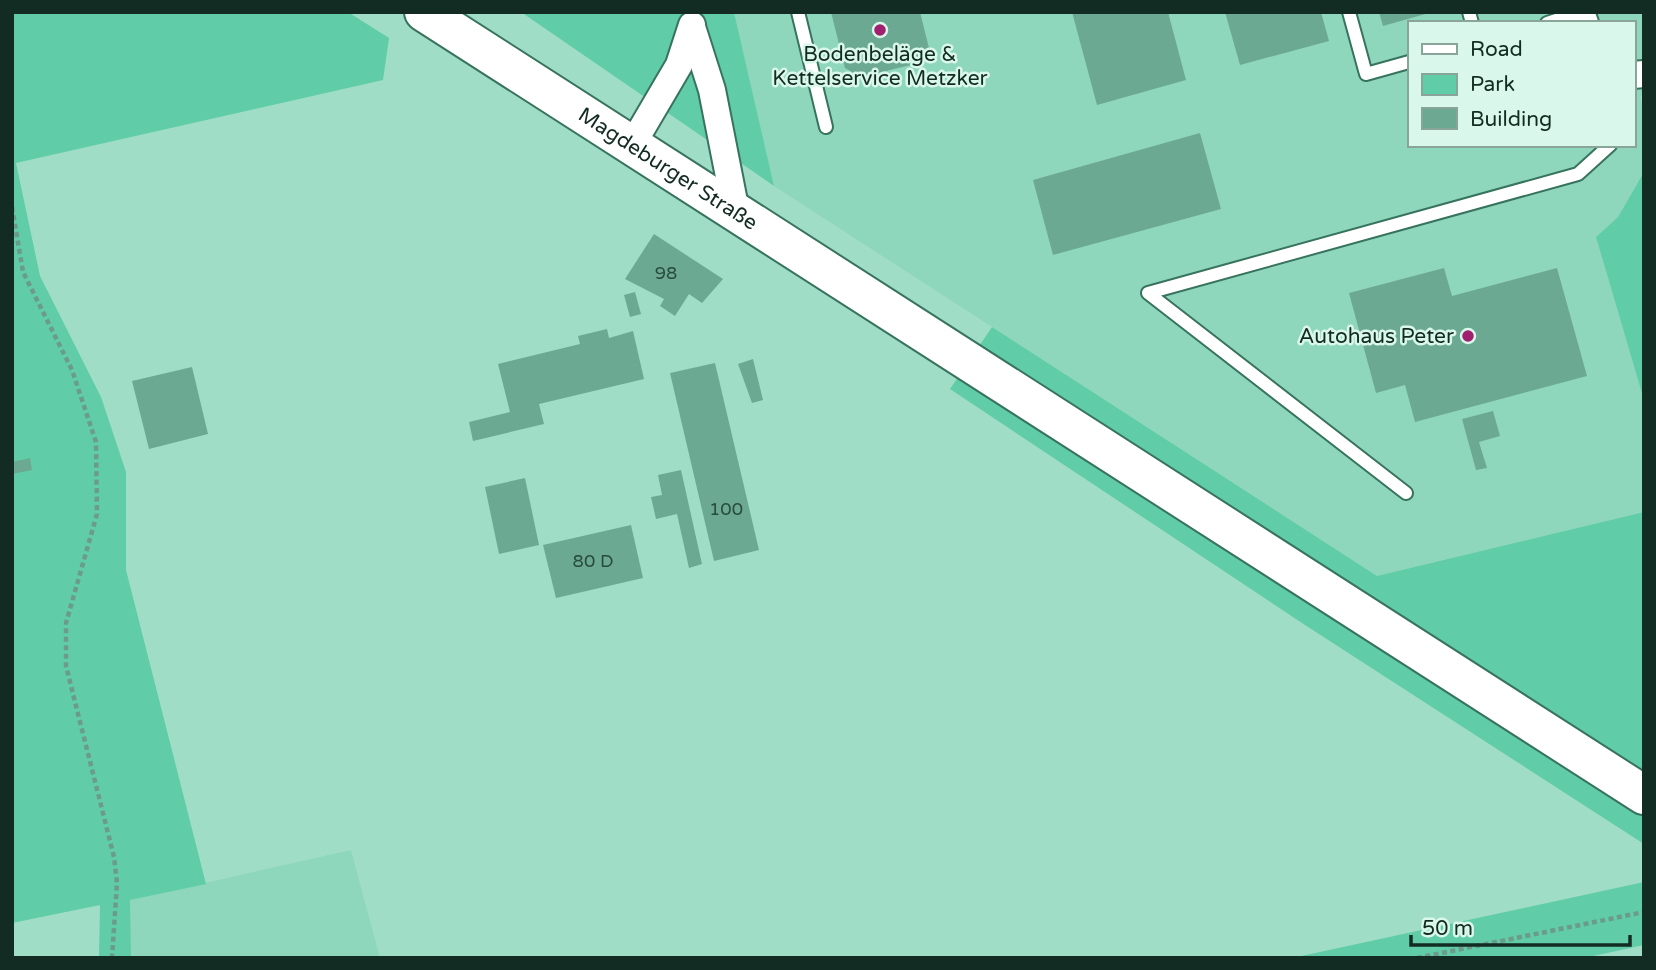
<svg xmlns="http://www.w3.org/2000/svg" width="1656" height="970" font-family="'Varela Round',sans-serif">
  <rect width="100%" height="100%" fill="#a0ddc6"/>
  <g fill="#8fd7bc" fill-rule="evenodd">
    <path d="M734,12H1644V95L1640,97L1644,112V172L1618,217L1596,237L1644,400V512L1377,576L774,186ZM1409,23H1633V145H1409Z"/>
    <path d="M351,850L380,958H131L129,900Z"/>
  </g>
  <g fill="#60cca8">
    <path d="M12,12H348L389,38L383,80L16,163L40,276L101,397L126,472V570L206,884L130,900L131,958H99L100,905L12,923Z"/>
    <path d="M521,12H734L774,186Z"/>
    <path d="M1644,172V400L1596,237L1618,217Z"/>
    <path d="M992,327L1377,576L1644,512V844L1305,625L950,389Z"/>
    <path d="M1644,882V945L1584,958H1292Z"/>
  </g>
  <g fill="#6ca992">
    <path d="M831,12H920L929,48L919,63L861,77L845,68Z"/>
    <path d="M1072,12H1168L1186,80L1097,105Z"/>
    <path d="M1225,12H1321L1329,41L1240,65Z"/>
    <path d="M1379,12H1429V13L1383,26Z"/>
    <path d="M1200,133L1221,209L1053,255L1033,180Z"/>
    <path d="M654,234L723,279L702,303L689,294L675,316L660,306L664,299L625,279Z"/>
    <path d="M1444,268L1452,296L1557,268L1587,376L1415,422L1405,385L1376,393L1349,293Z"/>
    <path d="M635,292L641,314L630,317L624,295Z"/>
    <path d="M607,329L609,338L633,331L644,379L539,404L544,424L473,441L469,422L510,412L498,364L580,344L578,336Z"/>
    <path d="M753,359L763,400L752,403L738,364Z"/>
    <path d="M715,363L759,550L714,561L670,373Z"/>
    <path d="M192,367L208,434L149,449L132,381Z"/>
    <path d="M1493,411L1500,436L1479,442L1487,468L1476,470L1462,419Z"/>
    <path d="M30,458L32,470L12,474V462Z"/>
    <path d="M681,470L702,564L689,568L677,514L656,519L651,497L662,495L658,475Z"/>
    <path d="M525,478L539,545L499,554L485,487Z"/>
    <path d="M631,525L643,578L556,598L543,545Z"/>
  </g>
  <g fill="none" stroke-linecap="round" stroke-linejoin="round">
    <defs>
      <g id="service">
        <path d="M798,12L826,127"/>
        <path d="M1349,12L1366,74L1409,62"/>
        <path d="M1469,12L1472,23"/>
        <path d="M1547,23L1581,12"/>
        <path d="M1406,493L1148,293L1578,174L1610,145"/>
      </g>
      <g id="minor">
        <path d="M1581,12L1585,23"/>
        <path d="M692,27L712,90L736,212"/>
        <path d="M1633,75L1644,74"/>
        <path d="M632,145L679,65L692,25"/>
      </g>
      <g id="primary">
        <path id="s1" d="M424,12L1644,795"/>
      </g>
    </defs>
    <use href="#service" stroke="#37735e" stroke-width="16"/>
    <use href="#minor" stroke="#37735e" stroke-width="30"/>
    <use href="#primary" stroke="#37735e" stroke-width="42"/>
    <g stroke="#6b9b89" stroke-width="4.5" stroke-dasharray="5 3.5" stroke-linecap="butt">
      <path d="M12,207L23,272L72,370L96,442L97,514L66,623V666L114,857L117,883L112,958"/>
      <path d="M1417,958L1644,912"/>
    </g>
    <use href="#service" stroke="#fff" stroke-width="12"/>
    <use href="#minor" stroke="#fff" stroke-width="26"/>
    <use href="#primary" stroke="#fff" stroke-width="38"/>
  </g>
  <g fill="#a11f6f" stroke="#d9f7ea" stroke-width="2.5">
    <circle cx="880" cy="30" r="7"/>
    <circle cx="1468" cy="336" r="7"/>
  </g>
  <g text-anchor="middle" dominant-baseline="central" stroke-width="5" stroke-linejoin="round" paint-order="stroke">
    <g font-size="18" fill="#284a3f">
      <text x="666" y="273">98</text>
      <text x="726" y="509">100</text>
      <text x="593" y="561">80 D</text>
    </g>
    <g font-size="21" fill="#122b23" stroke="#d9f7ea">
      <text x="880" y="54">Bodenbeläge &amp;<tspan x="880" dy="24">Kettelservice Metzker</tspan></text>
      <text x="1454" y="336" text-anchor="end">Autohaus Peter</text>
    </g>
    <g font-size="21" fill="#122b23" stroke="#d9f7ea">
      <text stroke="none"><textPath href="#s1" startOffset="290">Magdeburger Straße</textPath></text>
    </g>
  </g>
  <rect width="1656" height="970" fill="none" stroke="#122b23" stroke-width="28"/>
  <rect x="1408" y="21" width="228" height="126" fill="#d9f7ea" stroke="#89a59a" stroke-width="2"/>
  <rect x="1422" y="44" width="35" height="10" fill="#ffffff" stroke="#89a59a" stroke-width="2"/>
  <text x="1470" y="56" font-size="21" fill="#122b23">Road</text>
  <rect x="1422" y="74" width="35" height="21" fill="#60cca8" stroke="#89a59a" stroke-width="2"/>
  <text x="1470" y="91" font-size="21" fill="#122b23">Park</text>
  <rect x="1422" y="108" width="35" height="21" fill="#6ca992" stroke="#89a59a" stroke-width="2"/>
  <text x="1470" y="126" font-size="21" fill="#122b23">Building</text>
  <path d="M1411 935v10h219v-10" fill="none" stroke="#122b23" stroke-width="3.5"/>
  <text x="1422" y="935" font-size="21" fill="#122b23" stroke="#d9f7ea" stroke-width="5" paint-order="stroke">50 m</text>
</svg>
